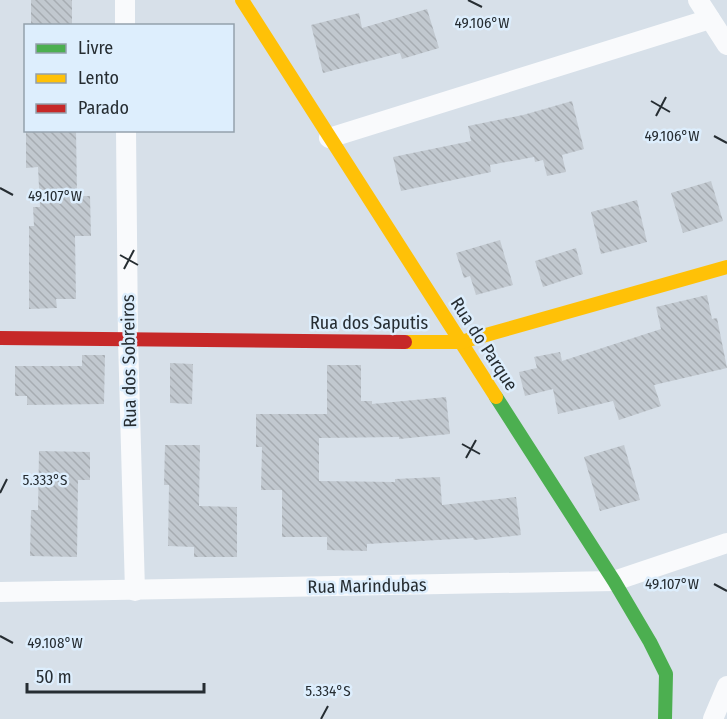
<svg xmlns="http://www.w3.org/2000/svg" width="727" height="719" font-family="'Fira Sans Condensed',sans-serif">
  <defs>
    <pattern id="building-back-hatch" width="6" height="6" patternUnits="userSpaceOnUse" patternTransform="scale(1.5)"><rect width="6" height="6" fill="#c1c8cf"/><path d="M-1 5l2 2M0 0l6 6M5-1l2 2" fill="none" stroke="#a6acb2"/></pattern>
  </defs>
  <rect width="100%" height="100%" fill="#d7e0e9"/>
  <g fill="url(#building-back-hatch)">
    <rect x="31" y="0" width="41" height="26"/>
    <path d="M427,9L439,48L402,59L400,53L323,73L311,25L359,13L362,28Z"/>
    <path d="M572,101L584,149L562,155L566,172L547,176L543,160L535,162L534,157L490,165L491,172L401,191L393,157L471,141L468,126L523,115Z"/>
    <path d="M26,130H76L77,196H90L91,236H75L76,299H56L57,308L29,309V226H34L33,207H40L38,167L26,168Z"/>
    <path d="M711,181L723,221L683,233L671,193Z"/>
    <path d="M637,200L647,242L601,254L591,212Z"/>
    <path d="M500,240L513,285L476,295L470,276L464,278L456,253Z"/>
    <path d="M576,248L583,274L543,287L535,261Z"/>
    <path d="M707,295L712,319L717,318L727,368L654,385L661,406L619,420L613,401L558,414L553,389L525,396L519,372L537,368L534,357L560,352L562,361L661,329L656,307Z"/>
    <path d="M82,355H105L104,404L27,405V396H15V366H82Z"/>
    <path d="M170,363L193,364L192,404L170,403Z"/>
    <path d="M327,365H361V401H372V404L446,397L450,434L399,439V437L319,438V481L395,482V479L440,477L442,505L516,497L521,535L474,540L473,538L367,544V551L327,550V537H282V490H261L262,447H256V414H327Z"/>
    <path d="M165,445H200L199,506L237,507V557H194V547L168,546L169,485H164Z"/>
    <path d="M624,445L640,500L600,511L584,457Z"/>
    <path d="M39,451L90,452V480H78L77,557L30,556L31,510H38Z"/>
  </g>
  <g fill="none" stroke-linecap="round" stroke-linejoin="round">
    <g stroke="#f9fafc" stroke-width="20">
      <path d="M125,0V26"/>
      <path d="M698,0L727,45"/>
      <path d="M126,130L128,339L135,591"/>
      <path d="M329,138L710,19"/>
      <path d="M0,592L614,581L727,543"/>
      <path d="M713,719L727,686"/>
    </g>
    <path stroke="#4caf50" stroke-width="14" d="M496,397L614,581L650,642L666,674L665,719"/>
    <g stroke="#ffc107" stroke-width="14">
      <path d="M242,0L496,397"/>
      <path d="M405,342H461L727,267"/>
    </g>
    <path stroke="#c62828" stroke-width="14" d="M0,338L405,342"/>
  </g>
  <path fill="none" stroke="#262d32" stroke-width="2" d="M468,0L482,7M651,101L670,112M656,116L666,97M714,136L727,143M0,188L13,195M120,255L138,265M124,269L134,250M462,444L480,454M466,458L476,440M0,493L7,479M714,584L727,591M0,636L13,643M321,719L328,706"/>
  <g text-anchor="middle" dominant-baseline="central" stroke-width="5" stroke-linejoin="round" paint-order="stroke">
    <g font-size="18" fill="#262d32" stroke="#ddeefd">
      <text x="369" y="323">Rua dos Saputis</text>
      <text transform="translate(484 344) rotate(57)">Rua do Parque</text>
      <text transform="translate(129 361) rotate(-91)">Rua dos Sobreiros</text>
      <text transform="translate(367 586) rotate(-1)">Rua Marindubas</text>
    </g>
  </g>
  <g font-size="15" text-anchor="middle" fill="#262d32" stroke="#ddeefd" stroke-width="5" stroke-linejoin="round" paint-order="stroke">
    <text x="482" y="28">49.106°W</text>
    <text x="672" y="141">49.106°W</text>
    <text x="55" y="201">49.107°W</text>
    <text x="45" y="485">5.333°S</text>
    <text x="672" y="589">49.107°W</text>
    <text x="55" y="648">49.108°W</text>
    <text x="328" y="696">5.334°S</text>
  </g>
  <rect x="24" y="24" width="210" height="108" fill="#ddeefd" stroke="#94a1ac" stroke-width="1.5"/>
  <rect x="36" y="44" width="30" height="9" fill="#4caf50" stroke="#94a1ac" stroke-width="1.5"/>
  <text x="78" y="54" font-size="18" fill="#262d32">Livre</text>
  <rect x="36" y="74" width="30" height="9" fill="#ffc107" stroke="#94a1ac" stroke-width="1.5"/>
  <text x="78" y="84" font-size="18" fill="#262d32">Lento</text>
  <rect x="36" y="104" width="30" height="9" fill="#c62828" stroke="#94a1ac" stroke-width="1.5"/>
  <text x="78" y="114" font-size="18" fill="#262d32">Parado</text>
  <path d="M27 683v9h177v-9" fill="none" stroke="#262d32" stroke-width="3"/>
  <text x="36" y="683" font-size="18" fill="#262d32" stroke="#ddeefd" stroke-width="4.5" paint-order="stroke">50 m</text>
</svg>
